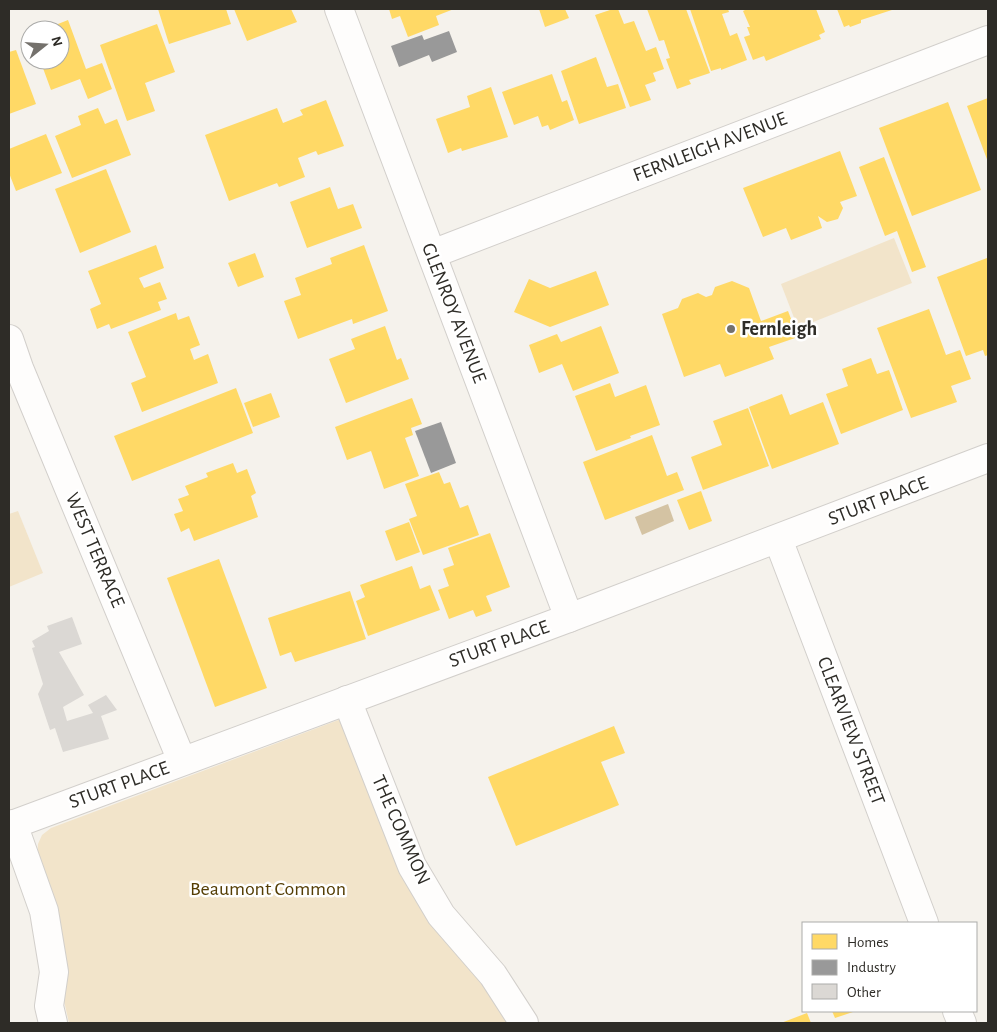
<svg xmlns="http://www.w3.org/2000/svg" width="997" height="1032" font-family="'Alegreya Sans',sans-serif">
  <rect width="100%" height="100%" fill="#f5f2ec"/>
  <g fill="#f2e4ca">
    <path d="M894,238L912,283L798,328L781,284Z"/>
    <path d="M18,511L43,573L9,587V514Z"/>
    <path d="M349,716L486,989L510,1023H69L64,1001L68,974L55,905L37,856L38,844L42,835L51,828Z"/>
  </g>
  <path fill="#d4c3a3" d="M668,504L674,521L642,535L635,517Z"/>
  <g fill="#ffd966">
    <path d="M158,9H226L231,24L169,44Z"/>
    <path d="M234,9H291L297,22L247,41Z"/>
    <path d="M389,9H454L436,16L439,25L408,37L400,16L392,19Z"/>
    <path d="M539,9H565L569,18L545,27Z"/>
    <path d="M613,9H618L624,24L634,21L646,51L656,47L664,69L653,73L656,81L645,85L651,100L630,107L595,15Z"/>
    <path d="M647,9H686L710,73L689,80L691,84L677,89L666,59L670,58L664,40L659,41Z"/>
    <path d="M690,9H728L729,12L722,14L730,36L737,33L747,60L721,70V68L711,71Z"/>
    <path d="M745,9H812L813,10L816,9L825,32L819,35L821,39L793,50L766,61L764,56L753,60L744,37L750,35L747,27H750L743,11L745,10Z"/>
    <path d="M837,9H895L861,20V23L850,27L849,25L844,27Z"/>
    <path d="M68,20L86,69L102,63L112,89L88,99L80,79L51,90L40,60H60V30H45L44,26L52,23L53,26Z"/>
    <path d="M157,24L175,72L145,83L155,111L127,121L100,45Z"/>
    <path d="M16,50L36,104L9,114V52Z"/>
    <path d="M596,57L607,87L618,84L626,108L579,124L561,71Z"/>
    <path d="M552,74L562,102L567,100L574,120L550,130L548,125L542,127L538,116L514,125L502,92Z"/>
    <path d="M491,87L508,137L462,151L461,148L448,153L436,119L470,107L467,96Z"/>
    <path d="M988,98V162L967,106Z"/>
    <path d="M326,100L344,146L318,155L316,151L298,158L305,177L279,187L277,183L229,201L205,135L277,108L283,123L303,115L300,110Z"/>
    <path d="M948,102L981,190L912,216L879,128Z"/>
    <path d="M98,108L105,124L117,119L131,155L72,178L55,136L81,125L78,116Z"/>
    <path d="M46,134L62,173L16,191L9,173V149Z"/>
    <path d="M840,151L857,196L840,202L843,208L838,219L827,222L818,216L822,228L791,240L786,228L763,237L743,188Z"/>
    <path d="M884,157L926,267L912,272L897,231L885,236L859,167Z"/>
    <path d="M106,169L131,232L80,253L55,189Z"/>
    <path d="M330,187L338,209L353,204L362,228L307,248L290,202Z"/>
    <path d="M156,245L164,268L139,278L144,288L160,282L167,299L158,302L161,310L111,329L109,324L97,329L90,309L101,304L88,271Z"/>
    <path d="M364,245L388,311L353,324L352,319L298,339L284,301L301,295L295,278L332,264L330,258Z"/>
    <path d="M255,253L264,277L238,287L228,263Z"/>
    <path d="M987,258L988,355L985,356L983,350L966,356L937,277Z"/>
    <path d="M596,271L609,305L550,327L514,312L529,279L550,288Z"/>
    <path d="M732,281L749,288L761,321L788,311L798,337L769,347L774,359L725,377L720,364L684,377L662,314L678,308L682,299L698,293L706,297L712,295L715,287Z"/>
    <path d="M929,309L946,355L960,350L971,379L951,386L957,402L911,418L877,328Z"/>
    <path d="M176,313L178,320L189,316L200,345L190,349L194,360L208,354L218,383L142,412L131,383L146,377L128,332Z"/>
    <path d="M385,326L397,360L401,358L409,379L346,403L329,359L355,349L351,339Z"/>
    <path d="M601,326L619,373L573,391L562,364L539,373L529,345L557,334L561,342Z"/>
    <path d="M871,358L877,374L889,370L903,410L841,434L826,394L848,386L842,369Z"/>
    <path d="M610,383L615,397L646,385L660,425L630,436L631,438L596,451L575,396Z"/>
    <path d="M236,388L253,433L132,481L114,436Z"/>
    <path d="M271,393L280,417L253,427L244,403Z"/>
    <path d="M782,394L790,415L823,402L839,444L772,469L749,407Z"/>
    <path d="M412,398L422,424L411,428L413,435L405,438L419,476L384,489L371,451L347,460L335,427Z"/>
    <path d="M748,408L769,466L703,490L691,457L722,445L713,421Z"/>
    <path d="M652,435L667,476L677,472L684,490L605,520L583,462Z"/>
    <path d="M233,463L237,473L247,469L256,493L251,496L258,517L194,541L189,528L181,532L174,514L183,511L178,499L189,495L185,486L208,477L206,473Z"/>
    <path d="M439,472L444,484L450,482L460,508L468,505L479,535L423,555L409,519L417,516L405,484Z"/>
    <path d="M701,491L712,521L689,530L677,500Z"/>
    <path d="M409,522L420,552L396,561L385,531Z"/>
    <path d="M490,533L510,587L486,596L492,611L476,617L473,610L449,619L438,590L449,586L443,569L454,565L448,548Z"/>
    <path d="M219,559L267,688L215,707L167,578Z"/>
    <path d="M412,566L420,589L430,585L440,610L368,636L356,601L365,597L360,585Z"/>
    <path d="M350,591L366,639L295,662L291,652L280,656L268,618Z"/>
    <path d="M614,726L625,753L601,762L619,805L516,846L488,777Z"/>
    <path d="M832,1011H856L835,1018Z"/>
    <path d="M807,1013L811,1023H781Z"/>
  </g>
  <g fill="#999">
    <path d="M449,31L457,52L432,62L429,55L399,67L391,46L422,35L424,40Z"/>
    <path d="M441,422L456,463L431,473L415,431Z"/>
  </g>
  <path fill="#dbd8d4" d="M72,617L82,644L59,652L84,695L63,707L67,721L93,713L88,705L106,695L117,710L101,716L109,739L63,752L55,728L50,730L38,694L43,684L32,648L35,647L32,641L49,631L47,626Z"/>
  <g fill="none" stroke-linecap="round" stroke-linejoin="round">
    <defs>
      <g id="minor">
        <path d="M339,9L569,618"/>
        <path d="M432,254L988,40"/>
        <path d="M9,339L19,368L182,761"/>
        <path d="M778,539L924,923"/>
        <path d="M347,700L412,866L441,915L493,975L524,1023"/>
        <path d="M13,824L44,911L54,972L49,1006L53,1023"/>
        <path d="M9,826L569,618L988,458"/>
        <path d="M957,1011L962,1023"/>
      </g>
    </defs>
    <use href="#minor" stroke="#d2cfcb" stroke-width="30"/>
    <use href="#minor" stroke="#fefdfc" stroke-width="28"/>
  </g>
  <circle fill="#74716c" stroke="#fff" stroke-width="2" cx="731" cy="329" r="5"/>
  <g text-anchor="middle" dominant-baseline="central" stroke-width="5" stroke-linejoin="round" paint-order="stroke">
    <g font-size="20" fill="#2e2c27" stroke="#fff">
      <text transform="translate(710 147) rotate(-21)">FERNLEIGH AVENUE</text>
      <text transform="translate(454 313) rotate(69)">GLENROY AVENUE</text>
      <text transform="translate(878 501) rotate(-21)">STURT PLACE</text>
      <text transform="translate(95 550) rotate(67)">WEST TERRACE</text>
      <text transform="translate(499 644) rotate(-20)">STURT PLACE</text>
      <text transform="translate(851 731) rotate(69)">CLEARVIEW STREET</text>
      <text transform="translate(119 785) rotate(-20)">STURT PLACE</text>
      <text transform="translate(401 830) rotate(66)">THE COMMON</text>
    </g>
    <g font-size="20" font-weight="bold" fill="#2e2c27" stroke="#fff" text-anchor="start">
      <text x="741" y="329">Fernleigh</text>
    </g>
    <g font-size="20" fill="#543d04" stroke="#fff">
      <text x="268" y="889">Beaumont Common</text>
    </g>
  </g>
  <rect width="997" height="1032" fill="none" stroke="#2e2c27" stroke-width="20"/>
  <rect x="802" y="922" width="175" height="90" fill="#ffffff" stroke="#ababa9"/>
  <rect x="812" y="934" width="25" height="15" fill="#ffd966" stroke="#ababa9"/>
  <text x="847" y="947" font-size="15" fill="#2e2c27">Homes</text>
  <rect x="812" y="960" width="25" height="15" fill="#999999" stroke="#ababa9"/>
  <text x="847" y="972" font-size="15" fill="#2e2c27">Industry</text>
  <rect x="812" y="984" width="25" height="15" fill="#dbd8d4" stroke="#ababa9"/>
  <text x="847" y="997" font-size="15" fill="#2e2c27">Other</text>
  <g transform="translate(45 45) rotate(73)"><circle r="24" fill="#ffffff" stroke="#ababa9"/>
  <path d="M0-4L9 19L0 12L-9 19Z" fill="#74716c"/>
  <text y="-8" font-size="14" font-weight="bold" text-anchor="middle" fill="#2e2c27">N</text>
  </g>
</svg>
